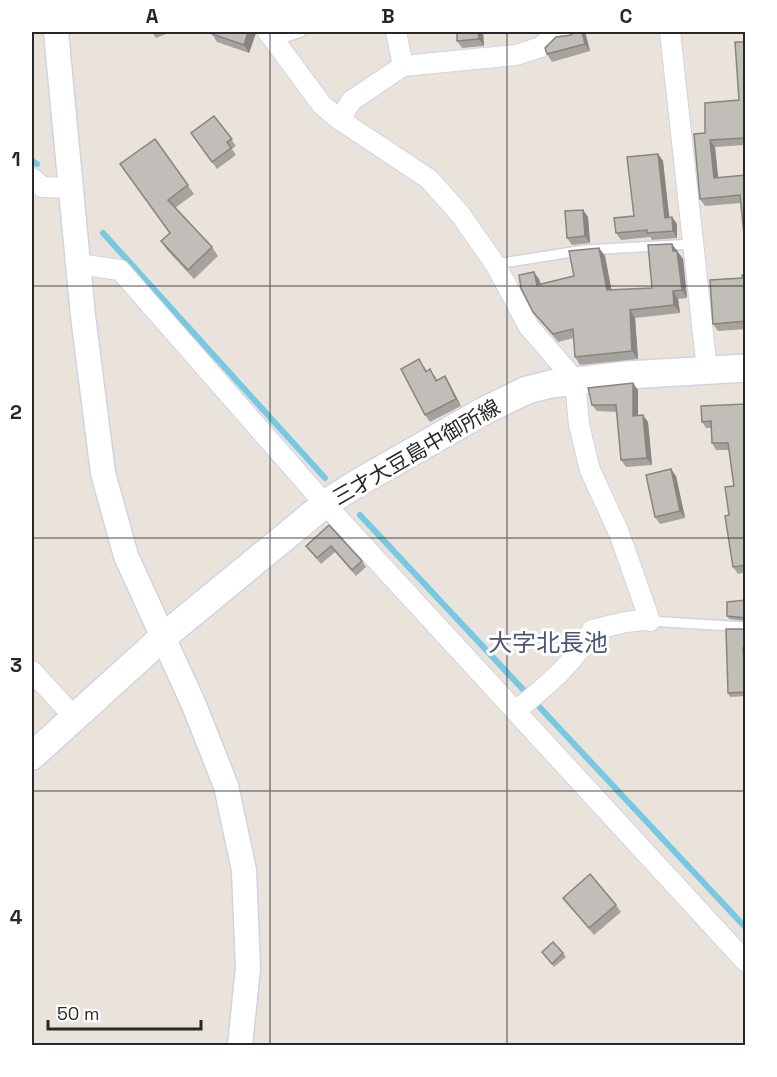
<svg xmlns="http://www.w3.org/2000/svg" width="777" height="1077" font-family="'Space Grotesk','Noto Sans JP',sans-serif">
  <rect width="100%" height="100%" fill="#e9e3db"/>
  <g fill="none" stroke-linecap="round" stroke-linejoin="round">
    <g stroke="#77c8e2" stroke-width="6">
      <path d="M32,161L37,164"/>
      <path d="M103,233L325,478"/>
      <path d="M360,515L746,928"/>
    </g>
    <defs>
      <g id="service">
        <path d="M277,40L301,32"/>
        <path d="M496,264L585,250L693,244"/>
        <path d="M649,621L746,627"/>
      </g>
      <g id="minor">
        <path d="M268,32L322,105L340,120L429,179L460,214L495,264L529,327L575,380L579,425L590,470L619,533L650,621"/>
        <path d="M670,32L707,370"/>
        <path d="M403,66L516,55L541,47L556,33L570,32"/>
        <path d="M340,120L351,101L403,66L396,32"/>
        <path d="M32,178L42,187L70,188"/>
        <path d="M78,264L120,270L325,504L746,962"/>
        <path d="M32,671L74,717"/>
        <path d="M517,710C545,687 575,663 592,630L626,622L645,620"/>
      </g>
      <path id="tertiary" d="M56,32L83,316L103,473L126,556L194,705L226,786L244,870L248,968L240,1046"/>
      <path id="secondary" d="M32,756L162,638L325,504L356,484L482,412L527,390L551,384L627,375L746,368"/>
    </defs>
    <use href="#service" stroke="#d0d4e0" stroke-width="12"/>
    <use href="#minor" stroke="#d0d4e0" stroke-width="22"/>
    <use href="#tertiary" stroke="#d0d4e0" stroke-width="27"/>
    <use href="#secondary" stroke="#d0d4e0" stroke-width="30"/>
    <use href="#service" stroke="#fff" stroke-width="9"/>
    <use href="#minor" stroke="#fff" stroke-width="20"/>
    <use href="#tertiary" stroke="#fff" stroke-width="24"/>
    <use href="#secondary" stroke="#fff" stroke-width="27"/>
  </g>
  <g fill="#a6a39e">
    <path d="M152,32H171L156,38Z"/>
    <path d="M212,32H255L256,33L249,53L217,42L212,34Z"/>
    <path d="M457,32H488H483L484,46L462,48L457,41Z"/>
    <path d="M574,32H585L590,51L552,62L547,54Z"/>
    <path d="M735,42L745,145L715,147L718,178L746,175L741,203L705,206L700,199L705,133L739,100Z"/>
    <path d="M214,116L236,146L232,149L236,155L217,169L191,133Z"/>
    <path d="M155,139L194,194L175,208L212,247L218,256L194,279L167,250L161,241L170,233Z"/>
    <path d="M658,154L663,161L669,217H672L677,224V238L652,240L650,237L621,240L616,233L634,216Z"/>
    <path d="M583,210L588,217L590,243L572,245L567,238Z"/>
    <path d="M672,244L683,259L687,298L678,299L680,313L635,318L638,359L580,365L575,357L574,338L558,342L533,312L539,279L541,284L574,276L599,248L605,256L611,290L652,288Z"/>
    <path d="M746,275V329L718,331L713,324L742,278Z"/>
    <path d="M424,366L427,371L435,376L437,380L445,376L449,383L461,406L430,422L425,415Z"/>
    <path d="M638,390V415L648,422L652,465L626,467L621,460L617,412L597,411L592,405Z"/>
    <path d="M746,404V572L738,574L733,567L729,515L734,486L729,450H716L712,443L711,428H706L702,422Z"/>
    <path d="M676,476L685,518L660,524L655,517Z"/>
    <path d="M329,525L362,561L366,567L356,576L335,552L321,564L306,546Z"/>
    <path d="M746,600V621L729,619L727,616Z"/>
    <path d="M746,629V696L730,697L728,693Z"/>
    <path d="M563,898L616,905L621,912L594,935Z"/>
    <path d="M542,952L563,953L566,957L554,967Z"/>
  </g>
  <g fill="#878481">
    <path d="M248,32H255L256,33L249,53L244,45Z"/>
    <path d="M478,32H483L484,46L479,39Z"/>
    <path d="M582,32H585L590,51L585,44Z"/>
    <path d="M710,140L715,147L719,185L714,178Z"/>
    <path d="M658,154L663,161L670,224L665,218Z"/>
    <path d="M583,210L588,217L590,243L585,236Z"/>
    <path d="M672,217L677,224V238L673,231Z"/>
    <path d="M672,244L683,259L687,298L682,290L673,251Z"/>
    <path d="M599,248L605,256L613,298L607,290Z"/>
    <path d="M534,272L539,279L543,293L537,285Z"/>
    <path d="M673,291L678,299L680,313L674,305Z"/>
    <path d="M630,310L635,318L638,359L632,351Z"/>
    <path d="M445,376L449,383L461,406L456,399Z"/>
    <path d="M633,383L638,390V423L633,416Z"/>
    <path d="M643,415L648,422L652,465L647,458Z"/>
    <path d="M671,469L676,476L685,518L680,511Z"/>
    <path d="M743,648L746,651V691Z"/>
  </g>
  <g fill="#c1bdb8" stroke="#878481" stroke-width="1.5">
    <path d="M212,32H248L244,45L212,34Z"/>
    <path d="M457,32H478L479,39L457,41Z"/>
    <path d="M574,32H582L585,44L547,54L545,48L556,37L571,35Z"/>
    <path d="M735,42H746V147L745,138L710,140L714,178L746,175V255L740,195L700,199L694,134L705,133V103L739,100Z"/>
    <path d="M214,116L232,139L227,142L231,148L212,162L191,133Z"/>
    <path d="M155,139L188,185L168,200L212,247L188,270L161,241L170,233L120,164Z"/>
    <path d="M658,154L665,218L672,217L673,231L647,233V230L616,233L614,218L634,216L627,157Z"/>
    <path d="M583,210L585,236L567,238L565,211Z"/>
    <path d="M672,244L673,251H677L682,290L673,291L674,305L630,310L632,351L575,357L573,329L553,334L533,312L521,288L519,275L534,272L537,285L574,276L569,251L599,248L607,290L652,288L648,245Z"/>
    <path d="M742,275H746V321L713,324L710,280L742,278Z"/>
    <path d="M419,359L426,372L430,369L436,381L445,376L456,399L425,415L401,369Z"/>
    <path d="M633,383V416L643,415L647,458L621,460L616,405H592L588,388Z"/>
    <path d="M746,404V571L745,565L733,567L725,516L729,515L725,487L734,486L728,443H712L711,421L702,422L701,406Z"/>
    <path d="M671,469L680,511L655,517L646,475Z"/>
    <path d="M329,525L362,561L352,570L331,546L317,558L306,546Z"/>
    <path d="M746,600V618L727,616V602Z"/>
    <path d="M726,629H746V648H743L746,692L728,693Z"/>
    <path d="M590,874L616,905L589,928L563,898Z"/>
    <path d="M553,942L563,953L552,964L542,952Z"/>
  </g>
  <path fill="none" stroke="#282828" stroke-width="1.5" stroke-opacity="0.55" d="M270,32V1046M507,32V1046M32,286H746M32,538H746M32,791H746"/>
  <g text-anchor="middle" dominant-baseline="central" stroke-width="6" stroke-linejoin="round" paint-order="stroke">
    <g font-size="21" fill="#282828" stroke="#fff">
      <text transform="translate(416 452) rotate(-30)">三才大豆島中御所線</text>
    </g>
    <g font-size="24" fill="#4d5574" stroke="#fff">
      <text x="548" y="642">大字北長池</text>
    </g>
  </g>
  <rect width="777" height="1077" fill="none" stroke="#ffffff" stroke-width="66"/>
  <path d="M48 1020v9h153v-9" fill="none" stroke="#282828" stroke-width="3"/>
  <text x="57" y="1020" font-size="18" fill="#282828" stroke="#ffffff" stroke-width="4.5" paint-order="stroke">50 m</text>
  <rect x="33" y="33" width="711" height="1011" fill="none" stroke="#282828" stroke-width="2"/>
  <g font-size="20" text-anchor="middle" font-weight="bold" fill="#282828">
    <text x="152" y="23">A</text>
    <text x="388" y="23">B</text>
    <text x="626" y="23">C</text>
    <text x="16" y="166">1</text>
    <text x="16" y="419">2</text>
    <text x="16" y="672">3</text>
    <text x="16" y="924">4</text>
  </g>
</svg>
